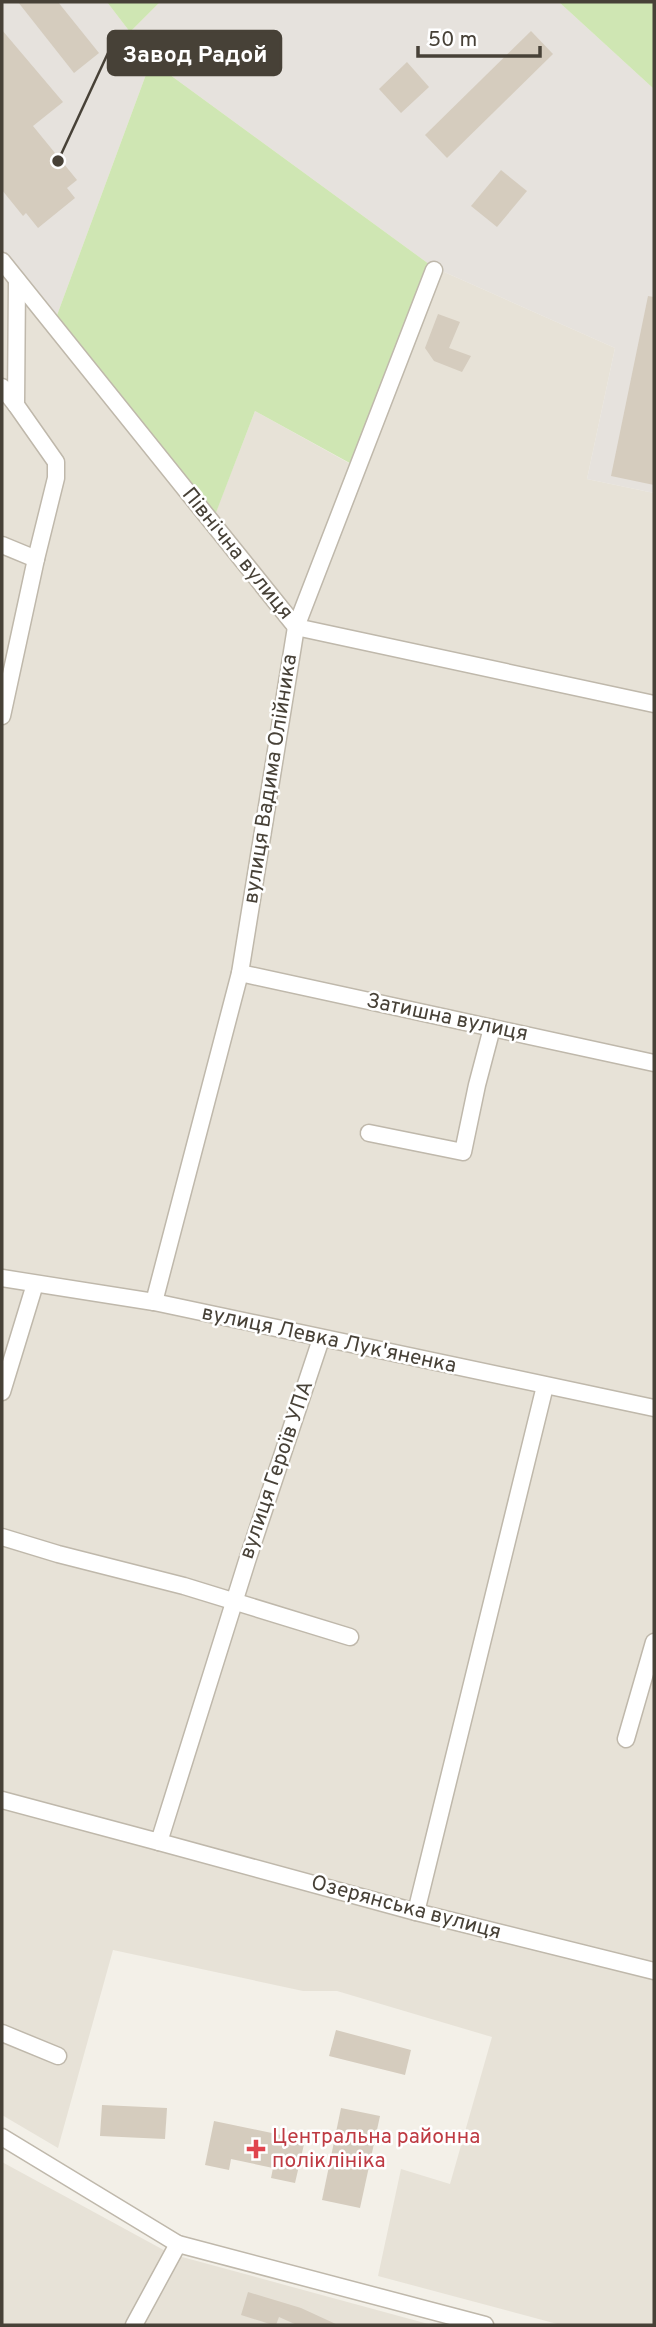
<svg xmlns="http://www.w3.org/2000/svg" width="656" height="2327" font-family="Overpass,sans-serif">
  <rect width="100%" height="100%" fill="#f3f0e8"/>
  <g fill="#e7e2d7">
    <path d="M2,262L212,522L255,411L356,467L433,267L615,348L587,479L654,493V2325H561L378,2276L401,2169L450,2184L492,2037L337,1991H303L113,1950L58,2148L2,2115Z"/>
    <path d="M2,2162L171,2254L432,2325H2Z"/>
  </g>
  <path fill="#e6e2dd" d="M2,2H107L130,32L160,2H559L654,89V493L587,479L615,348L433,267L151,61L53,326L2,261Z"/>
  <g fill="#cfe6b3">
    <path d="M107,2H160L130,32Z"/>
    <path d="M559,2H654V89Z"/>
    <path d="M151,61L433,267L357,467L255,411L212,523L53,326Z"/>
  </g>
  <g fill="#d5ccbe">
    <path d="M18,2H58L99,53L74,73Z"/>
    <path d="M2,30L63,102L33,126L77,180L67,188L75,198L38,228L26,213L23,216L2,190Z"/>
    <path d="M531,31L553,54L447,158L425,135Z"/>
    <path d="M407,62L429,87L401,113L379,89Z"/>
    <path d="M501,170L527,191L497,227L471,206Z"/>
    <path d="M648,296L654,297V485L611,476Z"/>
    <path d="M438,314L460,322L449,348L471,356L462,372L434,361L425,348Z"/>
    <path d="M336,2030L411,2050L405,2075L329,2056Z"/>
    <path d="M102,2105L167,2108L165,2139L100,2136Z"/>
    <path d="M341,2108L380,2116L360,2208L322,2200Z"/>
    <path d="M214,2121L305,2140L295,2183L271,2178L273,2168L231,2159L229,2170L205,2165Z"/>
    <path d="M248,2292L301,2308L338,2325H297L279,2317L276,2325H273L241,2315Z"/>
  </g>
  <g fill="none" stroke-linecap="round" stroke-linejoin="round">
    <defs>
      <g id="minor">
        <path d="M2,261L296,627L654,704"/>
        <path d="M2,387L16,405"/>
        <path d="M2,545L36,559"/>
        <path d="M2,716L36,559L56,478V462L16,405L17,280"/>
        <path d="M240,973L654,1063"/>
        <path d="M369,1133L463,1152L477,1085L492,1028"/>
        <path d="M2,1278L154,1302L654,1408"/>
        <path d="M154,1302L240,973L296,627L434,270"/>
        <path d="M2,1392L35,1284"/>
        <path d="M2,1537L58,1554L184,1586L350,1637"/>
        <path d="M626,1739L654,1642"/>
        <path d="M2,1800L159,1842L247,1561L321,1339"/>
        <path d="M159,1842L416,1912L654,1971"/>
        <path d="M416,1912L545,1386"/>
        <path d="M2,2033L58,2056"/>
        <path d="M2,2137L178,2244L485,2325"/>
        <path d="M134,2325L178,2244"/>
      </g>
    </defs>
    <use href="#minor" stroke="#bfb8ab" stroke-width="19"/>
    <use href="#minor" stroke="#fff" stroke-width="16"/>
  </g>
  <path fill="#e0444e" stroke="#fff" stroke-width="2.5" d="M252.5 2138.5h7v7h7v7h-7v7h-7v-7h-7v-7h7z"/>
  <g text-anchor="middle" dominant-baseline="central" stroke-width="5" stroke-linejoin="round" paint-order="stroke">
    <g font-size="21" fill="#474137" stroke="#fff">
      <text transform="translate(237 554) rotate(51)">Північна вулиця</text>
      <text transform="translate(271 779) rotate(-81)">вулиця Вадима Олійника</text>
      <text transform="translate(447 1018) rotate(12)">Затишна вулиця</text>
      <text transform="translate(329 1340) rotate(12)">вулиця Левка Лук'яненка</text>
      <text transform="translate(277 1470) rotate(-71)">вулиця Героїв УПА</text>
      <text transform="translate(406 1908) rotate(15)">Озерянська вулиця</text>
    </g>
    <g font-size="21" fill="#be3a42" stroke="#fff" text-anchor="start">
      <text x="272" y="2137">Центральна районна<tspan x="272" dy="24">поліклініка</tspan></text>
    </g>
  </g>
  <path fill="none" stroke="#474137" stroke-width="2.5" d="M58 161L108 53"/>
  <circle fill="#474137" stroke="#fff" stroke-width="2.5" cx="58" cy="161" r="7"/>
  <rect fill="#474137" stroke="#474137" stroke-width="2.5" x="108" y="31" width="173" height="44" rx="7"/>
  <g font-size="23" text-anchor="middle" font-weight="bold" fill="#fff">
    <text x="195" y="62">Завод Радой</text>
  </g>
  <rect width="656" height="2327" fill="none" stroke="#474137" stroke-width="7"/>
  <path d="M418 46v10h122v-10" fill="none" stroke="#474137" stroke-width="3.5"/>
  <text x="428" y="46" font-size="21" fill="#474137" stroke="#ffffff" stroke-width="5" paint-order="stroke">50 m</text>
</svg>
